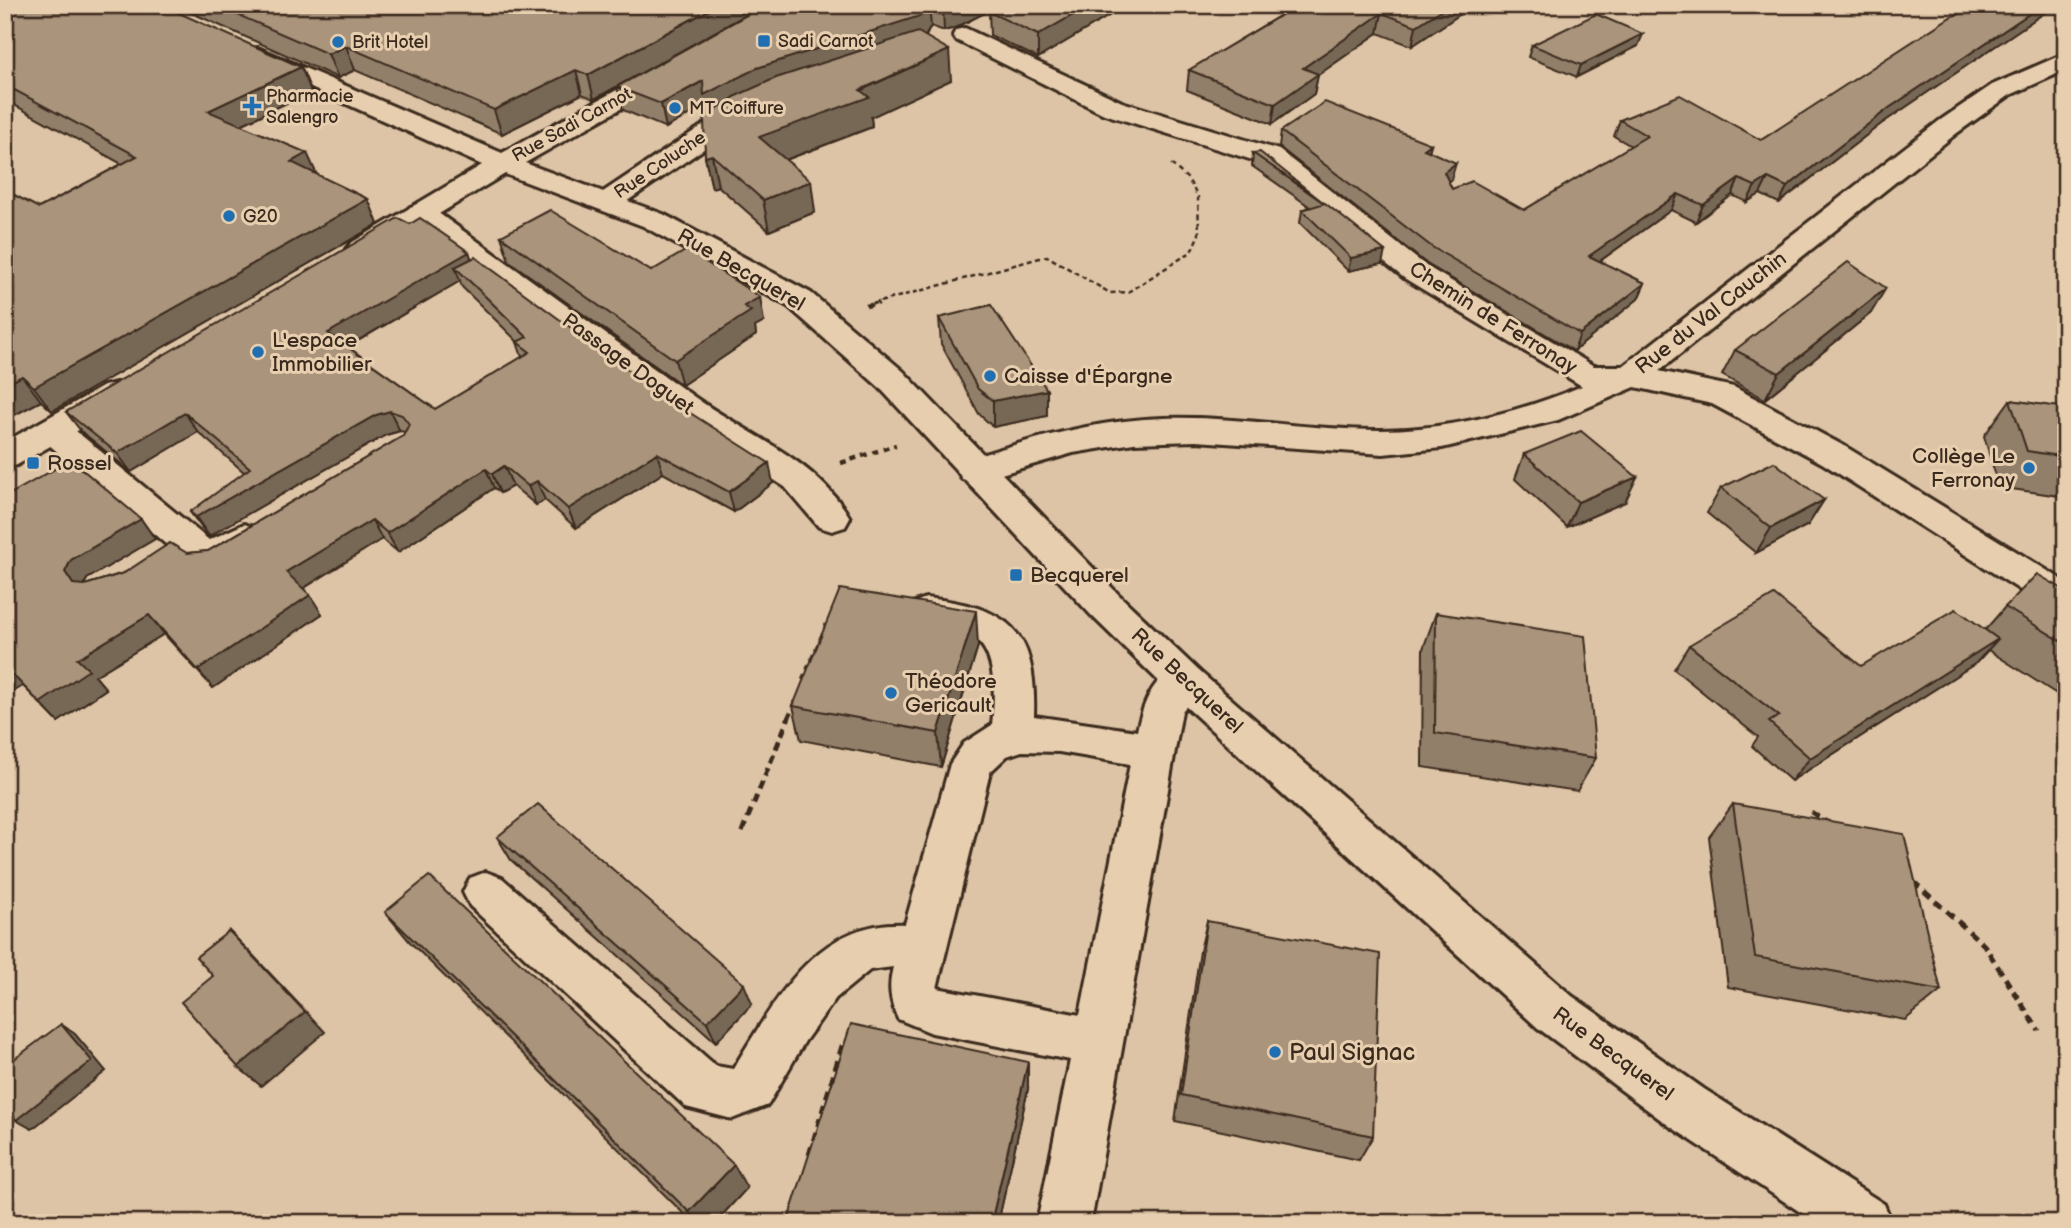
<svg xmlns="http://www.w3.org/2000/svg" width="2071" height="1228" font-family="'Balsamiq Sans',sans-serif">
  <rect width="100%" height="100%" fill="#ddc4a6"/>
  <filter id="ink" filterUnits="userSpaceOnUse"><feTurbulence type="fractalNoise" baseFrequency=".0143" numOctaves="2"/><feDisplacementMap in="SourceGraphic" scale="14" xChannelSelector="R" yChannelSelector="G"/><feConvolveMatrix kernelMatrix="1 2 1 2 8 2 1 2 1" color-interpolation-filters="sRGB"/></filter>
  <g filter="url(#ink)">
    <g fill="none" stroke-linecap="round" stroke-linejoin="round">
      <defs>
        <g id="minor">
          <path d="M965,28L1122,102L1279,150L1426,266L1594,366H1623L1939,121L1992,85L2066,53V70L2010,95L1957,133L1659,371L1734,387L1846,447L2066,582V615L2053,611L1822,463L1712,404L1635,387L1558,420L1442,448L1383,454L1196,441L1134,443L1073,453L974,482L962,479L957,470L962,461C1027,440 1094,420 1164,418C1236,416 1308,430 1381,430C1449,430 1520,412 1582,386L1404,278L1259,162L1104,114L956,40L953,35L956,30Z"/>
          <path d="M749,102L758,104L762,110L758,116L742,123L617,208L607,211L597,208L593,202L597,196L724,111Z"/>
          <path d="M420,204L430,207C518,270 605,334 693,396C746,434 816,459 850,518L845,527L832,531L819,527L785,487L672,414L410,219L406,213L410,207Z"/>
          <path d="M53,418L65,422L209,540L244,524L257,528L262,537C251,557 216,575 194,568L41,438L36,430L41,422Z"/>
          <path d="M926,598C1008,607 1037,629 1034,716L1137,731C1144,699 1160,658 1199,671L1205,682L1199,693L1182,711L1091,1223H1037L1070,1060L932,1033L898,1019C890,1001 888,986 893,967L870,970L836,998L805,1041L768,1105L732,1119L686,1107L470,906L463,892L470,878L486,872L502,878L716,1066L733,1069C775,1002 815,920 905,924L950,764L964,743L992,725C995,695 999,642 962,632C946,627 929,629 912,623L907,613L912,603ZM1022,751L1059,752L1130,764L1080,1015L937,988L990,772L1007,756Z"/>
        </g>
        <g id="major">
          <path d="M258,48L502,153L657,68H675L679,73L675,78L525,163L663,214L811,293L903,371L1119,595L1199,671L1572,996L1704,1089L1884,1204L1892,1223H1817L1668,1125L1538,1028L1171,693L1091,615L879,387L789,307L643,226L505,174L371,255L361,258L351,255L346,249L351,243L482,165L249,60L246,55L249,50Z"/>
          <path d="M116,383L128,386L133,394L128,402L17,465L5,469V442L104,386Z"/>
        </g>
      </defs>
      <use href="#minor" stroke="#3b2a1e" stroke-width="6"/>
      <use href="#major" stroke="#3b2a1e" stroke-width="6"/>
      <path stroke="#3b2a1e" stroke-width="2.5" stroke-dasharray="5 3.5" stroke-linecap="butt" d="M872,304L1047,256L1110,293L1128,292L1191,252L1199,234L1198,197L1188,179L1171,164"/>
      <g stroke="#3b2a1e" stroke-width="4.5" stroke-dasharray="6 5" stroke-linecap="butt">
        <path d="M866,306L879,303"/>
        <path d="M841,463L896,445"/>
        <path d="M803,680L827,624"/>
        <path d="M794,704L795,701"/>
      </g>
      <g stroke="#3b2a1e" stroke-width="5" stroke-dasharray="9 6" stroke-linecap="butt">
        <path d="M1811,812L1828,823"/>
        <path d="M742,832L795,702"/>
        <path d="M1913,881L1984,945L2039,1031"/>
        <path d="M809,1155L842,1046L847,1041"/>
      </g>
      <use href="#minor" fill="#e7ceaf" fill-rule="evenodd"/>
      <use href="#major" fill="#e7ceaf" fill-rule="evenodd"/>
    </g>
    <g fill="#927f6b" stroke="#3b2a1e" stroke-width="2" fill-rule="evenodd">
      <path d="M174,5H763L594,99L582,94L502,134L355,70L338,78Z"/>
      <path d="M765,5H1000L955,28L944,31L931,26L926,36L951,80L871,117L872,127L786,160L815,212L769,231L718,186L712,188L705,157L708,115L706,105L666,128L623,110L617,87Z"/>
      <path d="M1003,5H1127L1038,58L990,35L989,12Z"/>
      <path d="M1298,5H1474L1412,46L1378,33L1318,75L1314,94L1272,124L1187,90L1189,70Z"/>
      <path d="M1996,5H2051L2047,11L1881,124L1779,203L1760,194L1747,202L1732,195L1696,222L1671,210L1600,261L1645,283L1638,299L1574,351L1427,264L1279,147L1281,131L1431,144L1429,152L1451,180L1448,182L1452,189L1524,210L1631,146L1614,136L1620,120L1761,140Z"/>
      <path d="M5,12L301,67L311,91L241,125L317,175L368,199L378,224L52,411L41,401L5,420L39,208L122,164L5,100Z"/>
      <path d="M1532,45L1638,46L1577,77L1528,57Z"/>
      <path d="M1253,153L1324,203L1382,264L1348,271L1300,223L1302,210L1310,207L1252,166Z"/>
      <path d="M501,236L651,271L764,322L755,327L756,335L682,385L509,261Z"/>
      <path d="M469,252L471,258L773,483L734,512L663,473L576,528L545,500L536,505L513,486L500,493L494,488L398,552L382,539L303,589L322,614L213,688L164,634L95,676L106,689L58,722L23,686L5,696V497L141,519L155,539L87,579L84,585H85L187,553L208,551L403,436L405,432L400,431L386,435L209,536L204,531L190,512L245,473L198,432L131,472L81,431L66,412ZM460,281L462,287L518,342H517L522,357L435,409L348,347Z"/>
      <path d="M1871,313L1765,399L1722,375L1735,350Z"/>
      <path d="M939,318L1047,390V416L993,427L979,414L941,344Z"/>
      <path d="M2010,400L2066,408V497L1999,487L1984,436Z"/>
      <path d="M1524,454L1625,502L1567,527L1515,479Z"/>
      <path d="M1721,488L1824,500L1808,525L1756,553L1707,513Z"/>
      <path d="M2066,591V700L1988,650L1976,663L1791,781L1752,746L1758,737L1674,669L1689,645L1861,666L1985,630L2005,607Z"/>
      <path d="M1436,613L1596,758L1577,791L1422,767L1423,649Z"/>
      <path d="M978,646L941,767L801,740L793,706Z"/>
      <path d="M1733,804L1941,991L1905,1020L1728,987L1709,837Z"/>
      <path d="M497,837L752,1004L716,1042L511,860Z"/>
      <path d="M385,912L747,1188L715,1223H693L410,942Z"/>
      <path d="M1207,921L1373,1136L1359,1160L1175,1121L1200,951Z"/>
      <path d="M1028,1089L998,1223H792L789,1217Z"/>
    </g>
    <g fill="#776857" stroke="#3b2a1e" stroke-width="2">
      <path d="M718,5H763L594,99L588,75Z"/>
      <path d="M929,5L931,26L925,37L708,118L706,105L666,128L661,104L703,81L757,68Z"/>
      <path d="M952,5H1000L955,28L944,31L943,8Z"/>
      <path d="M1090,5H1127L1038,58V35Z"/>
      <path d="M1449,5H1474L1412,46L1416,26Z"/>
      <path d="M2042,5H2051L2047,11L1881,124L1779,203L1787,187L1889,108Z"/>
      <path d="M1382,13L1378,33L1318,75L1314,94L1272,124L1275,104L1303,68Z"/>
      <path d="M1643,34L1638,46L1577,77L1581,65Z"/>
      <path d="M346,46L355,70L338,78L328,54Z"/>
      <path d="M949,50L951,80L871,117L872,127L764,168L759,137Z"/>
      <path d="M301,67L311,91L220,135L208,111Z"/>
      <path d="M576,70L582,94L502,134L494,110Z"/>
      <path d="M1431,144L1427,160L1424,149Z"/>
      <path d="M307,153L318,177L291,162Z"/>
      <path d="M712,155L718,186L712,188L705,157Z"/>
      <path d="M1456,163L1451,180L1440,188L1444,172Z"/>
      <path d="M1768,178L1760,194L1747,202L1755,186Z"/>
      <path d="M1739,179L1732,195L1696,222L1703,205Z"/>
      <path d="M811,181L815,212L769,231L763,200Z"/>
      <path d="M1678,194L1671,210L1583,273L1589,256Z"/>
      <path d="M368,199L378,224L52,411L34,387Z"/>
      <path d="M1385,251L1382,264L1348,271L1351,258Z"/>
      <path d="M469,252L476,272L455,267L460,281L338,352L328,333Z"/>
      <path d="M1645,283L1638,299L1574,351L1580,334Z"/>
      <path d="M1886,288L1871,313L1765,399L1779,373Z"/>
      <path d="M760,297L764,322L755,327L756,335L682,385L675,360L744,306Z"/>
      <path d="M22,376L41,401L5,420V385Z"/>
      <path d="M1047,390V416L993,427V401Z"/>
      <path d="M390,411L400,431L386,435L209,536L196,517L376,415Z"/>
      <path d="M185,413L198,432L131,472L117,453Z"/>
      <path d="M657,453L663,473L576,528L568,509Z"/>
      <path d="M769,463L773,483L734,512L729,492Z"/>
      <path d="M504,466L513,486L500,493L492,474Z"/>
      <path d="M486,469L494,488L398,552L387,533Z"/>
      <path d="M1637,477L1625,502L1567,527L1578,502Z"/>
      <path d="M537,481L545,500L536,505L528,486Z"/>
      <path d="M1824,500L1808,525L1756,553L1771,528Z"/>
      <path d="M141,519L155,539L87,579L81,591L73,584L65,572L71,560Z"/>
      <path d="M372,520L382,539L299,591L286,572Z"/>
      <path d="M310,595L322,614L213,688L198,670Z"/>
      <path d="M976,611L978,646L941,767L938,733Z"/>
      <path d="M149,615L164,634L95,676L106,689L58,722L40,703L77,659Z"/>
      <path d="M1998,639L1976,663L1791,781L1810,758Z"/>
      <path d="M5,667L24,685L5,696Z"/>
      <path d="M229,931L250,952L325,1032L261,1086L238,1067Z"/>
      <path d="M744,984L752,1004L716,1042L707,1022Z"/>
      <path d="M61,1024L75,1034L106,1071L32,1129L16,1120Z"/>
      <path d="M1028,1062V1089L998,1223H991Z"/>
      <path d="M734,1165L747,1188L715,1223H697L689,1212Z"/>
    </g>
    <g fill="#aa947c" stroke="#3b2a1e" stroke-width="2">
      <path d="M27,5H161L301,67L208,111L307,153L291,162L368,199L34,387L22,376L5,385V190L39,208L137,156L5,85V12Z"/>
      <path d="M215,5H718L588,75L576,70L494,110L346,46L328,54Z"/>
      <path d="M765,5H928L923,15L757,68L704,95L703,81L661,104L617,87Z"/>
      <path d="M935,5H952L943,8Z"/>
      <path d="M1003,5H1090L1038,35L989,12Z"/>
      <path d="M1298,5H1449L1416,26L1382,13L1303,68L1318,74L1275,104L1189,70Z"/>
      <path d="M1996,5H2042L1889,108L1787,187L1768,178L1755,186L1739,179L1703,205L1678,194L1589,256L1645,283L1580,334L1432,247L1281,131L1325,102L1431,144L1424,149L1456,163L1444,172L1452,189L1472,181L1524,210L1647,136L1620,120L1680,95L1761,140L1952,16Z"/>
      <path d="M1596,14L1643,34L1581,65L1532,45Z"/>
      <path d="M918,32L949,50L860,90L869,97L759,137L811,181L763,200L712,155L705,157L704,117L738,95L776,78Z"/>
      <path d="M1260,152L1324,203L1253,153Z"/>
      <path d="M1325,203L1385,251L1351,258L1302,210Z"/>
      <path d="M550,210L651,271L687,250L760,297L744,306L751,311L675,360L501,236Z"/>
      <path d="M398,218L410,224L420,218L469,252L328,333L435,409L530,352L517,342L527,337L455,267L475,257L665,397L769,463L729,492L657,453L568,509L537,481L528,486L504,466L492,474L486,469L387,533L372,520L286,572L310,595L198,670L149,615L77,659L89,670L40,703L5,667V497L71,460L141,519L71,560L65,572L73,584L85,585L124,573L170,543L187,553L208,551L403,436L409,424L402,415L390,411L376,415L196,517L190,512L250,468L185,413L117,453L66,412Z"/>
      <path d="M1848,262L1886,288L1779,373L1735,350Z"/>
      <path d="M991,305L1047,390L993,401L978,389L939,318Z"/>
      <path d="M2010,400L2066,408V457L2027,451Z"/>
      <path d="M1581,431L1637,477L1578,502L1524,454Z"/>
      <path d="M1774,462L1824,500L1771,528L1721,488Z"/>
      <path d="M2037,574L2066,591V644L2005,607Z"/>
      <path d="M840,589L976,611L938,733L793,706Z"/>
      <path d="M1774,595L1861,666L1956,609L1998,639L1810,758L1769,722L1779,716L1689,645Z"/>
      <path d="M1436,613L1585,636L1596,758L1435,733Z"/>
      <path d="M538,804L744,984L707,1022L497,837Z"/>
      <path d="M1733,804L1904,834L1941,991L1755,957Z"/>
      <path d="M429,876L734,1165L689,1212L385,912Z"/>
      <path d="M1207,921L1380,954L1373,1136L1181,1095Z"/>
      <path d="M229,931L305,1012L238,1067L181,1002L213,976L196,957Z"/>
      <path d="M61,1024L92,1061L16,1120L5,1103V1066Z"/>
      <path d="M851,1024L1028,1062L991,1223H812L789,1217Z"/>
    </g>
  </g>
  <g fill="#1f6fb2" stroke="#e7ceaf" stroke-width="2.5">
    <rect x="757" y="34" width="14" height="14" rx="3.5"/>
    <circle cx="338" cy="42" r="7"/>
    <path d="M248.5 95.5h7v7h7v7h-7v7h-7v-7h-7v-7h7z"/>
    <circle cx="675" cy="108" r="7"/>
    <circle cx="229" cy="216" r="7"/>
    <circle cx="258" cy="352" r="7"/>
    <circle cx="990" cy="376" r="7"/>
    <rect x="26" y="456" width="14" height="14" rx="3.5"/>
    <circle cx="2029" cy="468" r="7"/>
    <rect x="1009" y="568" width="14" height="14" rx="3.5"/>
    <circle cx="891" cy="693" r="7"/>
    <circle cx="1275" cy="1052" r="7"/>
  </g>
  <g text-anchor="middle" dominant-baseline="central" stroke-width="6" stroke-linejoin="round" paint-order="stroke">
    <g font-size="18" fill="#3b2a1e" stroke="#e7ceaf" text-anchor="start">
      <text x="778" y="41">Sadi Carnot</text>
      <text x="352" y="42">Brit Hotel</text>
      <text x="266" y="96">Pharmacie<tspan x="266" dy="21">Salengro</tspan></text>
      <text x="689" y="108">MT Coiffure</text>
      <text x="243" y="216">G20</text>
    </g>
    <g font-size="18" fill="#3b2a1e" stroke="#e7ceaf">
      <text transform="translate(572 125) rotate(-29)">Rue Sadi Carnot</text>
      <text transform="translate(660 165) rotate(-34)">Rue Coluche</text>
    </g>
    <g font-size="21" fill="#3b2a1e" stroke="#e7ceaf">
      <text transform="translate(741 270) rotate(30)">Rue Becquerel</text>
      <text transform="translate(1711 313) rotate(-38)">Rue du Val Cauchin</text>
      <text transform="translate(1493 318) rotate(32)">Chemin de Ferronay</text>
      <text transform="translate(628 364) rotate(36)">Passage Doguet</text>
      <text transform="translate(1187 681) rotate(43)">Rue Becquerel</text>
      <text transform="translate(1613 1054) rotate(36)">Rue Becquerel</text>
    </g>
    <g font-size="21" fill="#3b2a1e" stroke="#e7ceaf" text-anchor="start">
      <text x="272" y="340">L'espace<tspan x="272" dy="24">Immobilier</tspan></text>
      <text x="1004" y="376">Caisse d'Épargne</text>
      <text x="2015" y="456" text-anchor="end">Collège Le<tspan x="2015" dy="24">Ferronay</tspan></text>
      <text x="47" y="463">Rossel</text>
      <text x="1030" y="575">Becquerel</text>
      <text x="905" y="681">Théodore<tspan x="905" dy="24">Gericault</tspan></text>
    </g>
    <g font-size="24" fill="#3b2a1e" stroke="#e7ceaf" text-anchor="start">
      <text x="1289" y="1052">Paul Signac</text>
    </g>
  </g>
  <rect width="2071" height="1228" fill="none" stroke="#e7ceaf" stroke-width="28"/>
  <rect x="14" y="14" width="2043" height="1200" fill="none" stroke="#3b2a1e" stroke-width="2.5" filter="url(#ink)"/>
</svg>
